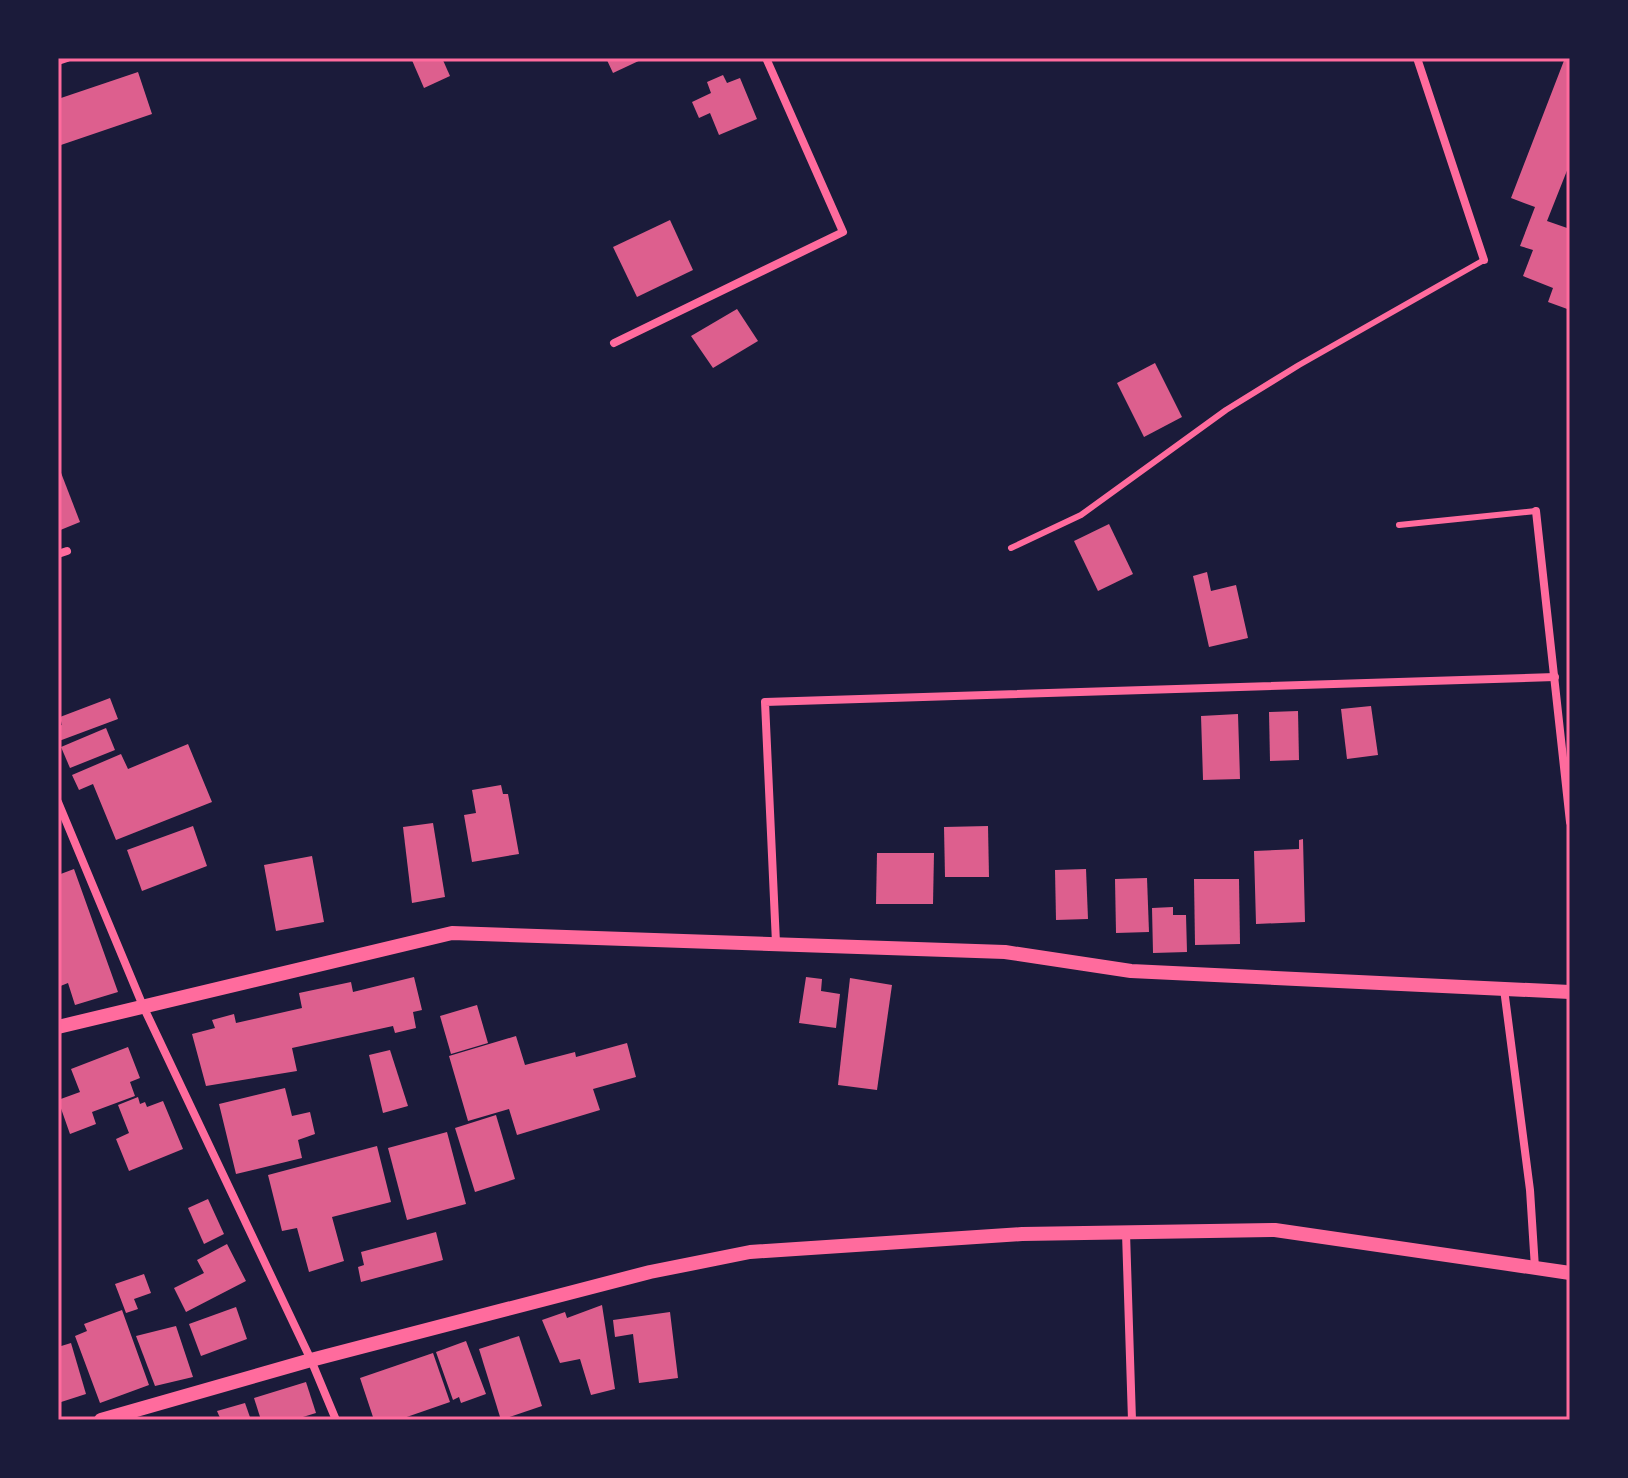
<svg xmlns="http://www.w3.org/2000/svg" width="1628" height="1478" font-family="Overpass,sans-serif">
  <rect width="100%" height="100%" fill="#1b1b3a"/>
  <g fill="#dd5f8e">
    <path d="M411,58H442L450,76L424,88Z"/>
    <path d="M606,58H645L613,73Z"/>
    <path d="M1565,58H1570V163L1547,221L1570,229V310L1548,302L1553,288L1523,276L1533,250L1520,246L1535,207L1511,198Z"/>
    <path d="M138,72L152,114L58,146V99Z"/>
    <path d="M723,75L727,83L740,78L757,119L719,135L710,113L699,118L692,102L711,93L707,82Z"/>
    <path d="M670,220L693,270L637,297L613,247Z"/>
    <path d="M737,309L758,341L713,368L691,336Z"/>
    <path d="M1155,363L1182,417L1144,437L1117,383Z"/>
    <path d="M58,465L80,522L58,531Z"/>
    <path d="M1109,524L1133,574L1098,591L1074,541Z"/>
    <path d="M1207,572L1211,591L1236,585L1248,638L1209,647L1193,576Z"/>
    <path d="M110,698L118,719L59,741L58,726L62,725L60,717Z"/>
    <path d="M1371,706L1378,755L1347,759L1341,709Z"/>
    <path d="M1298,711L1299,760L1270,761L1269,712Z"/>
    <path d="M1238,714L1240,779L1203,780L1201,716Z"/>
    <path d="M106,728L115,750L70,768L61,747Z"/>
    <path d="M188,744L212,802L116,840L93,784L79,790L72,775L121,754L128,769Z"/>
    <path d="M501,785L503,794H508L519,854L472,862L464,815L476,813L472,790Z"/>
    <path d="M433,823L445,897L412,903L403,827Z"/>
    <path d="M193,826L207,866L142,891L127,850Z"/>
    <path d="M988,826L989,877H945L944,827Z"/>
    <path d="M1303,839L1305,922L1256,924L1254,851L1299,849V840Z"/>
    <path d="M877,853H934L933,904H876Z"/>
    <path d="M312,856L324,922L276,931L264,865Z"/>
    <path d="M74,869L118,992L75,1005L68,983L58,987V875Z"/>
    <path d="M1086,869L1088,919L1056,920L1055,870Z"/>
    <path d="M1147,878L1149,932L1116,933L1115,879Z"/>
    <path d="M1194,879H1239L1240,944L1195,945Z"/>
    <path d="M1173,907V915H1186L1187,952L1153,953L1152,908Z"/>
    <path d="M414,977L422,1010L413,1012L416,1028L395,1033L393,1026L292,1048L297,1071L206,1086L192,1034L215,1028L212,1020L234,1014L236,1023L302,1008L299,993L351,982L353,992Z"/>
    <path d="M806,977L822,979L821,991L840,994L836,1028L799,1023Z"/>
    <path d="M850,978L892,985L877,1090L838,1085Z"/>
    <path d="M477,1005L488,1043L451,1054L440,1016Z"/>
    <path d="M516,1036L525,1065L575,1052L576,1057L627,1043L636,1077L593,1089L600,1110L517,1135L509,1109L468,1121L449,1056Z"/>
    <path d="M128,1047L140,1078L130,1082L135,1096L92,1112L96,1124L70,1134L58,1100L80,1092L71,1069Z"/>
    <path d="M390,1050L408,1106L383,1113L369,1055Z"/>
    <path d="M285,1088L292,1116L310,1112L315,1134L298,1140L302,1158L236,1174L219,1104Z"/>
    <path d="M138,1097L140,1104L145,1102L147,1107L163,1101L183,1149L129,1171L116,1139L129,1133L118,1105Z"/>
    <path d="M496,1115L515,1179L475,1192L455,1128Z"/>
    <path d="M447,1132L466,1204L407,1220L388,1148Z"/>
    <path d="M377,1146L391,1202L332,1217L344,1261L309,1272L297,1228L282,1231L268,1175Z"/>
    <path d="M208,1199L224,1234L204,1244L188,1208Z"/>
    <path d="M436,1232L443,1260L361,1282L358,1267L364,1265L361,1252Z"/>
    <path d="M227,1244L246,1281L186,1312L174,1288L204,1273L197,1260Z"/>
    <path d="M144,1274L151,1293L134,1299L138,1309L126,1313L115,1284Z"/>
    <path d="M602,1305L615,1389L591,1395L580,1359L560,1363L542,1320L565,1312L567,1318Z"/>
    <path d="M236,1307L247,1339L201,1356L189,1324Z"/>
    <path d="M122,1310L149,1385L100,1403L75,1336L87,1331L84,1324Z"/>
    <path d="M670,1312L678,1378L639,1383L633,1334L615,1337L613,1320Z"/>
    <path d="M176,1326L193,1377L155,1386L136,1336Z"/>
    <path d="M519,1336L542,1406L501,1420L479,1349Z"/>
    <path d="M466,1341L486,1394L461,1403L459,1397L453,1400L436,1352Z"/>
    <path d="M71,1343L86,1394L58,1403V1347Z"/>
    <path d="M433,1353L450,1402L398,1420H374L360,1378Z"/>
    <path d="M306,1382L316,1413L293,1420H261L254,1398Z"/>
    <path d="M245,1403L251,1420H221L217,1411Z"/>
  </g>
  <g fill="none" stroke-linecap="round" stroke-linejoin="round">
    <g stroke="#ff6b9d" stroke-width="6">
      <path d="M1399,525L1536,511"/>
      <path d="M1011,548L1081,515L1226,410L1299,365L1484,260"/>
    </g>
    <g stroke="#ff6b9d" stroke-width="8">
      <path d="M1417,58L1484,260"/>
      <path d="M58,61L67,58"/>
      <path d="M614,343L843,232L766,58"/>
      <path d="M1536,511L1570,822"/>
      <path d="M58,554L67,551"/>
      <path d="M58,802L143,1006L311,1360L336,1420"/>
      <path d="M776,943L765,702L1555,677"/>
      <path d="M1504,989L1530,1190L1535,1268"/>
      <path d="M1126,1233L1132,1420"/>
    </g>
    <g stroke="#ff6b9d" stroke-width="14">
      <path d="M58,1027L452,933L1005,952L1131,971L1570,992"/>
      <path d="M101,1420L311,1360L650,1272L750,1252L1022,1234L1275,1230L1570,1273"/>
    </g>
  </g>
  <rect width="1628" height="1478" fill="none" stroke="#1b1b3a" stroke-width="120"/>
  <rect x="60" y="60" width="1508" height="1358" fill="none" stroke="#ff6b9d" stroke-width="3"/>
</svg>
